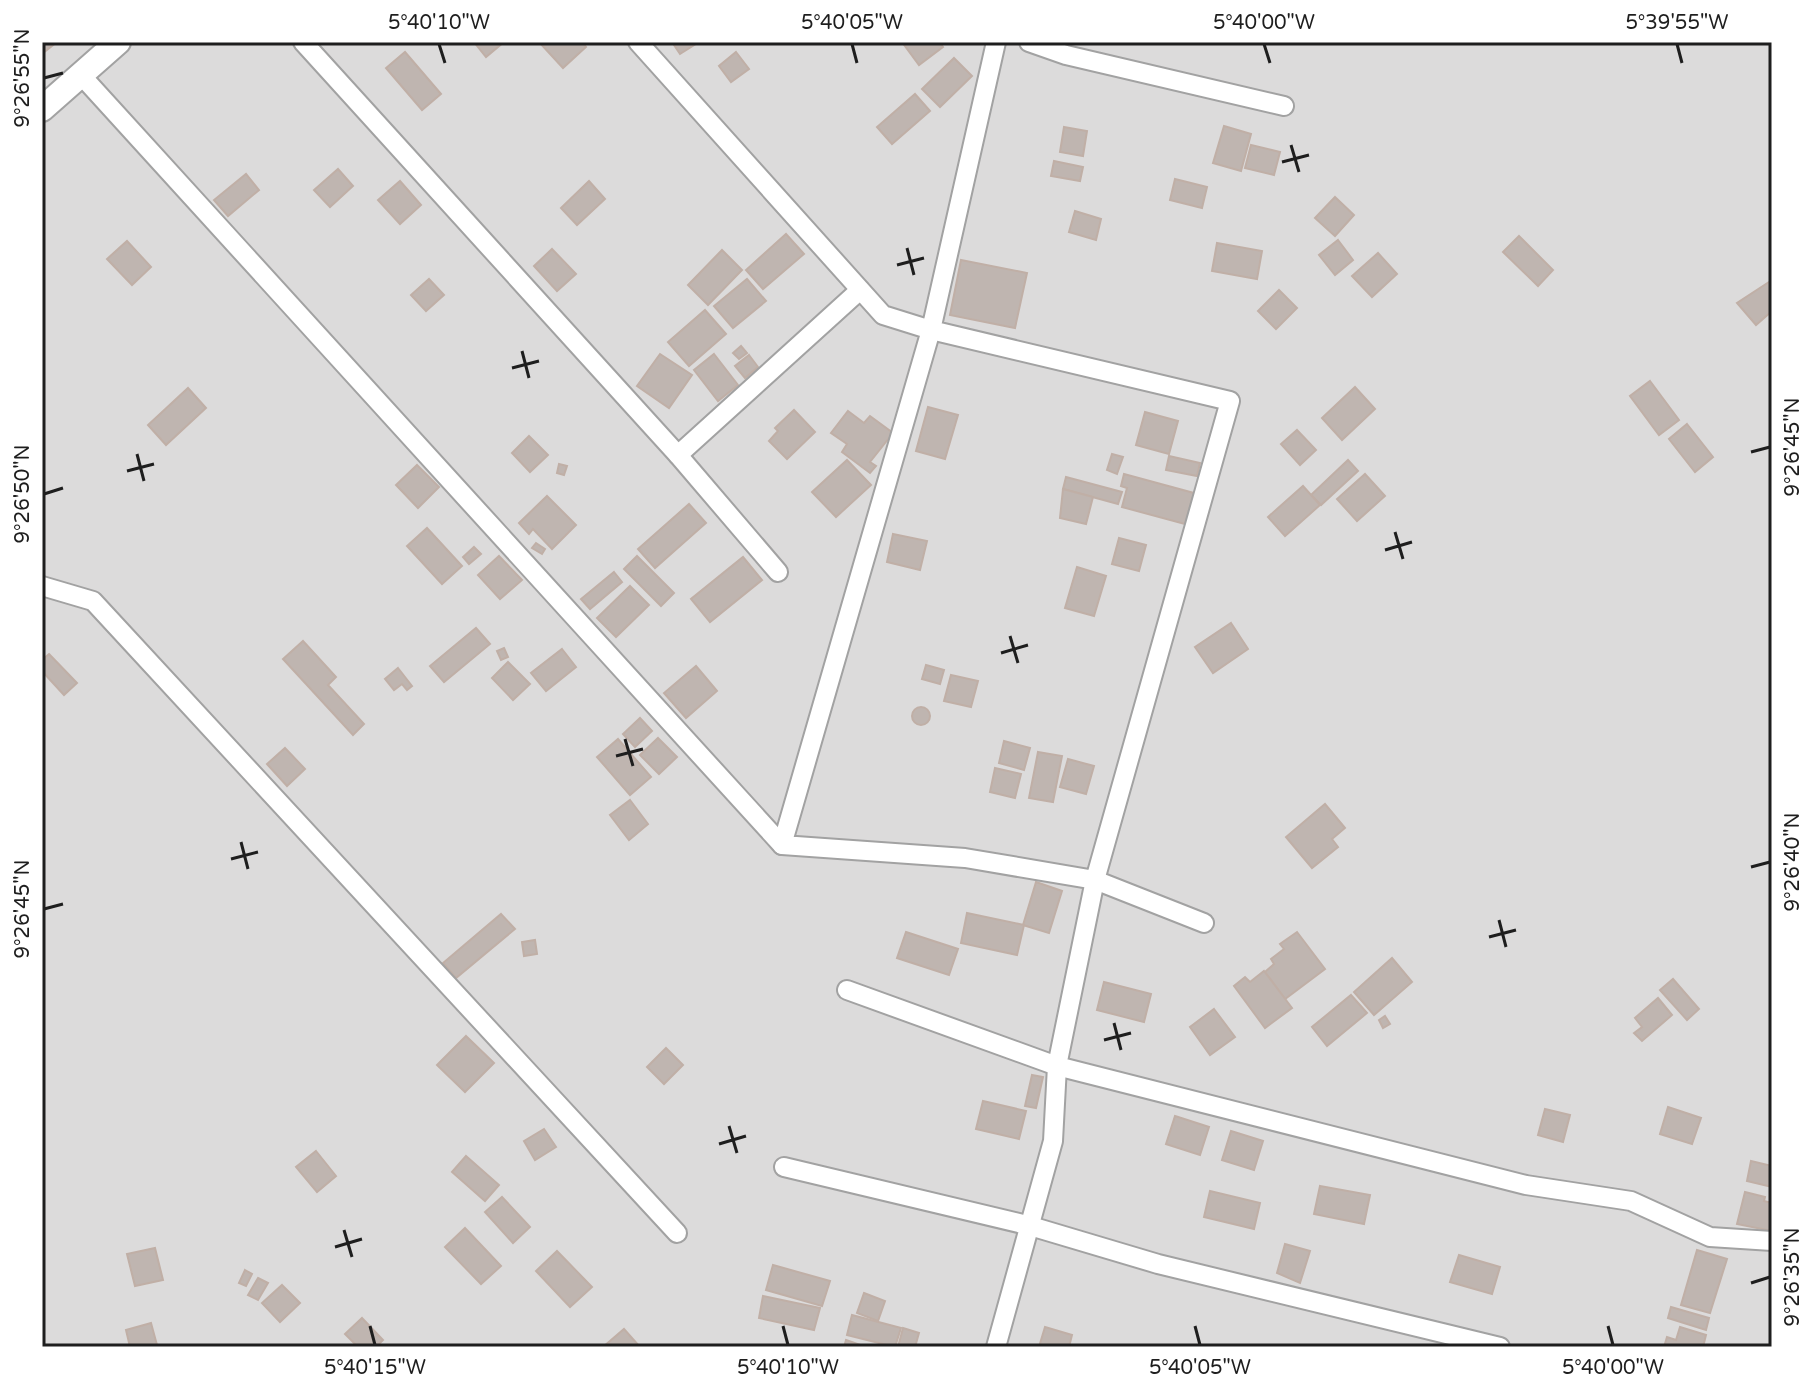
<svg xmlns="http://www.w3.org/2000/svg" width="1814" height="1389" font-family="'Varela Round',sans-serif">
  <rect width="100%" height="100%" fill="#efeae4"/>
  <rect fill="#dcdbdb" x="42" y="42" width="1730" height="1305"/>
  <g fill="#bfb5b0" stroke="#c0afa6" stroke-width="2">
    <path d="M42,42H57L43,53Z"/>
    <path d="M474,42H504L486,57Z"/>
    <path d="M539,42H582L586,47L563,68Z"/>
    <path d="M672,42H699L680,54Z"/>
    <path d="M902,42H940L943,47L919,65Z"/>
    <path d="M405,52L441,94L422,110L386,68Z"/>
    <path d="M736,52L749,69L731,82L719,66Z"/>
    <path d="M954,58L972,76L940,107L922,89Z"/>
    <path d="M915,94L930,111L892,144L877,127Z"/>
    <path d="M1224,126L1251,134L1241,171L1213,163Z"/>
    <path d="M1064,127L1087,131L1083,156L1060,152Z"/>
    <path d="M1251,145L1280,152L1274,175L1245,168Z"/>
    <path d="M1054,161L1083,167L1080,181L1051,176Z"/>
    <path d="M338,169L353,186L330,207L314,190Z"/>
    <path d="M246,174L259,190L228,216L214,200Z"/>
    <path d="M1175,179L1207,187L1202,208L1170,200Z"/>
    <path d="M400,181L421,205L400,224L378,200Z"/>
    <path d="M589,181L605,199L577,225L561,208Z"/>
    <path d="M1335,197L1354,215L1335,236L1315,218Z"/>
    <path d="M1075,211L1101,219L1096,240L1069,232Z"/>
    <path d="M786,234L804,254L763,289L746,270Z"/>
    <path d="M1519,236L1553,270L1538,286L1503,252Z"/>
    <path d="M1338,240L1353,260L1335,275L1319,255Z"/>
    <path d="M127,241L151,267L132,285L107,259Z"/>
    <path d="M1217,243L1262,251L1257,279L1212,271Z"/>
    <path d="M552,249L576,274L557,291L534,266Z"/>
    <path d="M722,250L742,270L708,305L688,285Z"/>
    <path d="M1378,253L1397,274L1372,297L1352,276Z"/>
    <path d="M961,260L1027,273L1015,328L950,315Z"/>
    <path d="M429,279L444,295L426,311L411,295Z"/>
    <path d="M747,279L766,301L733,328L714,306Z"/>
    <path d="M1772,280V311L1756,325L1737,303Z"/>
    <path d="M1279,290L1297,308L1276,329L1258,311Z"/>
    <path d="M705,310L726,334L689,366L668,342Z"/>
    <path d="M741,346L747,353L739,359L733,353Z"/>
    <path d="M660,354L692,375L669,408L637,386Z"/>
    <path d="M714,354L738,385L718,401L694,370Z"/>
    <path d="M749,355L758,367L745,378L735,366Z"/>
    <path d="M1650,381L1679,420L1659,435L1630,396Z"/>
    <path d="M1355,387L1375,409L1342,440L1322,418Z"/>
    <path d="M188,388L206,408L166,445L148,425Z"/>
    <path d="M928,407L958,415L945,459L916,451Z"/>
    <path d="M794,410L815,432L787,459L769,441L778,431L775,428Z"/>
    <path d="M848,411L864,423L870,416L893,433L870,462L876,466L870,473L842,452L847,444L831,433Z"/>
    <path d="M1145,412L1178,421L1169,454L1136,445Z"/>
    <path d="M1687,424L1713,457L1695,472L1669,439Z"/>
    <path d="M1297,430L1316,450L1300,465L1281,444Z"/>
    <path d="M529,436L548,455L530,472L512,453Z"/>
    <path d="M1112,454L1123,457L1117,474L1107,470Z"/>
    <path d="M1169,456L1200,463L1197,476L1166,470Z"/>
    <path d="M847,460L871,485L836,517L812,492Z"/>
    <path d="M1348,460L1358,471L1321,505L1311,495Z"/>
    <path d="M559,464L567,466L564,475L557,473Z"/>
    <path d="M417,465L439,487L418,508L396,485Z"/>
    <path d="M1124,474L1194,493L1185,524L1122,507L1127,488L1121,486Z"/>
    <path d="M1365,474L1385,496L1357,521L1337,499Z"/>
    <path d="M1066,477L1122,492L1118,504L1063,489Z"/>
    <path d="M1303,486L1320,505L1285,536L1268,517Z"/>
    <path d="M1063,489L1093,497L1086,524L1060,518Z"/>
    <path d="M547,496L576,525L552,549L533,529L529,534L519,523Z"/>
    <path d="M689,504L706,523L655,568L638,549Z"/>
    <path d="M427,528L462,566L442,584L407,546Z"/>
    <path d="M893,534L927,541L920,570L887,562Z"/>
    <path d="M1119,538L1146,545L1139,571L1112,564Z"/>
    <path d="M536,543L545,549L542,554L532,548Z"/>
    <path d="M474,547L481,554L469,564L463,557Z"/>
    <path d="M499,556L522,580L500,599L478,575Z"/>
    <path d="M637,556L674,593L661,606L624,569Z"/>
    <path d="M743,557L762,580L710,622L691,599Z"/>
    <path d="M1077,567L1106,576L1094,616L1065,608Z"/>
    <path d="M614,572L622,582L590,609L581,599Z"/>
    <path d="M630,586L649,605L616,637L597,618Z"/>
    <path d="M1231,623L1248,649L1213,673L1195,647Z"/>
    <path d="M476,628L490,644L444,682L430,666Z"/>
    <path d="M303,641L336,677L328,685L364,724L353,735L283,659Z"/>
    <path d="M504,648L508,657L501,660L497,651Z"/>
    <path d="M562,649L576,667L546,691L531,673Z"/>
    <path d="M49,654L77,683L64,695L42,671V660Z"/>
    <path d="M508,662L530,684L513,700L492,678Z"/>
    <path d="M926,665L944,670L940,684L922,679Z"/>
    <path d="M696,666L717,691L686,718L664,693Z"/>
    <path d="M398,668L412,686L407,690L402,684L394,690L385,679Z"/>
    <path d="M951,675L978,681L971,707L944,701Z"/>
    <circle cx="921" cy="716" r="9"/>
    <path d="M640,718L652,731L635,747L623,734Z"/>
    <path d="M658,738L677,757L659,774L640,755Z"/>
    <path d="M618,739L651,777L630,795L597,757Z"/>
    <path d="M1004,741L1030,748L1024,770L999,763Z"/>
    <path d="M285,748L305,769L287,786L267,764Z"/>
    <path d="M1038,752L1062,756L1053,802L1029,798Z"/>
    <path d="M1068,759L1094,766L1086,794L1060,787Z"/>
    <path d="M995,768L1021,774L1015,798L990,792Z"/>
    <path d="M630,800L648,824L629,840L610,815Z"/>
    <path d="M1325,804L1345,828L1332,839L1338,847L1312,868L1286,837Z"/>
    <path d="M1036,882L1062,891L1049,933L1023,925Z"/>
    <path d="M967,913L1024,925L1017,955L961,943Z"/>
    <path d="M501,914L515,929L456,978L443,963Z"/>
    <path d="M906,932L958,949L949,975L897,958Z"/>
    <path d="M1297,932L1325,969L1285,999L1265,972L1274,964L1271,959L1284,949L1280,944Z"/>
    <path d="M535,940L537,954L524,956L522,942Z"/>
    <path d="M1392,958L1412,982L1374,1015L1354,992Z"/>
    <path d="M1264,971L1292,1008L1265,1028L1234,986L1245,977L1250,982Z"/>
    <path d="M1673,979L1699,1009L1687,1020L1660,990Z"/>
    <path d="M1104,982L1151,994L1144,1022L1097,1010Z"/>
    <path d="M1351,995L1367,1013L1327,1046L1312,1027Z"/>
    <path d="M1658,998L1672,1015L1642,1041L1634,1033L1642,1027L1635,1018Z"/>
    <path d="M1214,1009L1235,1037L1210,1055L1190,1027Z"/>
    <path d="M1385,1016L1390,1024L1383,1028L1379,1020Z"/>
    <path d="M466,1036L494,1063L465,1092L437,1065Z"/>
    <path d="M666,1048L683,1065L664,1084L647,1067Z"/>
    <path d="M1032,1075L1043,1077L1036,1108L1025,1106Z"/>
    <path d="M983,1101L1026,1111L1019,1139L976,1129Z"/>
    <path d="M1668,1107L1701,1118L1692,1144L1660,1134Z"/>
    <path d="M1545,1109L1570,1115L1563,1142L1538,1135Z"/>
    <path d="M1175,1116L1209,1127L1200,1155L1166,1144Z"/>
    <path d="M544,1129L556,1147L535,1160L524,1141Z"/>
    <path d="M1231,1131L1263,1141L1254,1170L1222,1160Z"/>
    <path d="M316,1151L336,1176L317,1192L296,1167Z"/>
    <path d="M466,1156L499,1185L485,1201L452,1172Z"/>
    <path d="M1751,1161L1772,1166V1187L1747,1181Z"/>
    <path d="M1320,1186L1370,1195L1364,1224L1314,1214Z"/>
    <path d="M1210,1191L1260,1203L1254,1229L1204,1217Z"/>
    <path d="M1745,1192L1765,1197L1764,1201L1772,1203V1231L1737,1224Z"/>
    <path d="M502,1197L530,1227L513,1243L485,1212Z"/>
    <path d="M465,1228L501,1266L481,1284L445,1247Z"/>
    <path d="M1285,1244L1310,1251L1300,1283L1277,1273Z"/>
    <path d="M155,1248L163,1280L135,1286L127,1254Z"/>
    <path d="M1697,1250L1727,1259L1710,1313L1681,1305Z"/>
    <path d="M557,1251L592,1287L570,1307L536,1271Z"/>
    <path d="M1459,1255L1500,1267L1492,1294L1450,1282Z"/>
    <path d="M773,1265L830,1281L822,1306L766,1290Z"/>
    <path d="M245,1270L252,1274L246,1286L239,1283Z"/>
    <path d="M258,1278L268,1283L258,1300L248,1295Z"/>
    <path d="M282,1285L300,1303L280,1322L262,1303Z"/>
    <path d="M864,1293L885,1301L878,1321L857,1313Z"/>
    <path d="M763,1296L820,1308L814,1330L759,1318Z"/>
    <path d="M1671,1307L1709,1318L1706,1330L1668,1318Z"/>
    <path d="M852,1315L901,1328L895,1347L847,1335Z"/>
    <path d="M362,1318L383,1340L376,1347H358L345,1334Z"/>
    <path d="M151,1323L157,1345L130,1347L126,1330Z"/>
    <path d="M1045,1327L1072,1335L1069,1347H1039Z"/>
    <path d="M1680,1327L1706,1335L1703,1347H1664L1667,1337L1676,1340Z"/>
    <path d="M903,1328L919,1333L915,1347H898Z"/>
    <path d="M624,1329L640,1347H603Z"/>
    <path d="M846,1340L863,1346L862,1347H844Z"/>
  </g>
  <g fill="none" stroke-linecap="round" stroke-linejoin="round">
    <defs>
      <g id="minor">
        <path d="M303,42L678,455L778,572"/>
        <path d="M638,42L883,315L931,330L1230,401L1095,880L965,858L782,845L931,330L996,42"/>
        <path d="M1029,42L1066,55L1284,106"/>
        <path d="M81,75L782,845"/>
        <path d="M678,455L860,290"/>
        <path d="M42,586L93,601L677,1233"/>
        <path d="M1204,923L1095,880L1057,1066L1526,1185L1631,1201L1710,1237L1772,1241"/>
        <path d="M847,990L1057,1066L1053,1141L996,1347"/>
        <path d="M784,1167L1027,1225L1158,1264L1500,1347"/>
      </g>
      <path id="tertiary" d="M42,109L118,42"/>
    </defs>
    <use href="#minor" stroke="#a2a2a2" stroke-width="22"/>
    <use href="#tertiary" stroke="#a2a2a2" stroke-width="28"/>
    <use href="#minor" stroke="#fff" stroke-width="18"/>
    <use href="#tertiary" stroke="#fff" stroke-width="24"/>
  </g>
  <path fill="none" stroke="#1e1e1e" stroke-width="3" d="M439,44L445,63M852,44L857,63M1264,44L1270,63M1677,44L1682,63M44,78L63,73M1291,145L1299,172M1282,162L1309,155M907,248L914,275M897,265L924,258M522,351L529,378M512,368L539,361M1751,452L1770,447M137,454L144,481M127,471L154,464M44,494L63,488M1395,532L1403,559M1385,550L1412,542M1010,636L1018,663M1001,653L1028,645M625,739L633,766M616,756L643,749M241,842L248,869M231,859L258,852M1751,867L1770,862M44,909L63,904M1499,920L1506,947M1489,937L1516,930M1114,1023L1121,1050M1104,1040L1131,1033M729,1126L737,1153M719,1144L746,1136M344,1230L352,1257M335,1247L362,1239M1751,1283L1770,1277M370,1326L375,1345M783,1326L788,1345M1195,1326L1200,1345M1608,1326L1613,1345"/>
  <rect width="1814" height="1389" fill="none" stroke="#ffffff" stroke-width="88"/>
  <rect x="44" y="44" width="1726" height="1301" fill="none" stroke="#1e1e1e" stroke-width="3"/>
  <g font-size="20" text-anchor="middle" fill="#1e1e1e">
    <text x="439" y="29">5°40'10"W</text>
    <text x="852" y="29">5°40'05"W</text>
    <text x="1264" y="29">5°40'00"W</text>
    <text x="1677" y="29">5°39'55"W</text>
    <text transform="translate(22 78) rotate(-90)" y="7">9°26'55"N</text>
    <text transform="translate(1792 447) rotate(-90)" y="7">9°26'45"N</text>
    <text transform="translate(22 494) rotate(-90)" y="7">9°26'50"N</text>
    <text transform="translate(1792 862) rotate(-90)" y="7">9°26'40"N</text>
    <text transform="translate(22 909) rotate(-90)" y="7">9°26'45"N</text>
    <text transform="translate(1792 1277) rotate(-90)" y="7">9°26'35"N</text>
    <text x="375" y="1374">5°40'15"W</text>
    <text x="788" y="1374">5°40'10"W</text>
    <text x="1200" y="1374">5°40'05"W</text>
    <text x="1613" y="1374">5°40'00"W</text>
  </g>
</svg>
